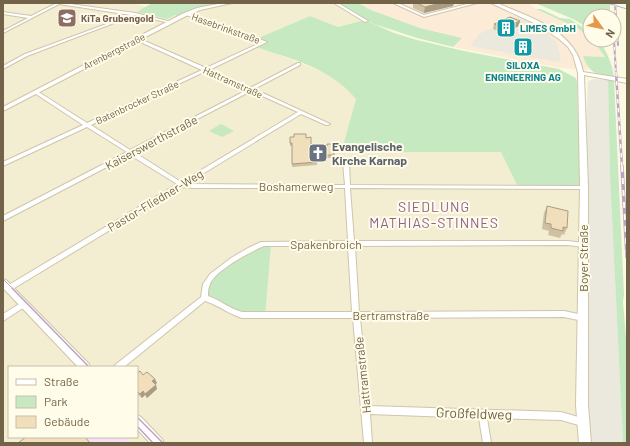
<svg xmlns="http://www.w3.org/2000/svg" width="630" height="446" font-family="Barlow,sans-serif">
  <rect width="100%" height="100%" fill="#fcf9e3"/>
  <path fill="#f3edd1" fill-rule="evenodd" d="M3,3H132L147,7L138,12L167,19L175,15L231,3H335L365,20L338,27L310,16L256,39L265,43L257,46L326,73L345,86L356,99L344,142L345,152H502L518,187H584L585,443H3ZM9,367H137V437H9Z"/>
  <path fill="#fcecd7" d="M358,3H528L536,9L577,28L590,37V40H593L605,57L583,56L589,70L560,68L457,48L453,47L462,38L420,28L371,10Z"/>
  <g fill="#ebe8de">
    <path d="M518,17L545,31L557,43L561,60L557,62L470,46L479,34Z"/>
    <path d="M594,79L608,80L610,177L623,443H585L584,187L588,81Z"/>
  </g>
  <path fill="#f6e0f8" d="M27,437H125L131,443H19Z"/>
  <g fill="#c6e9c2">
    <path d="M152,3H230L199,9L181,17L175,15L167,19L137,12Z"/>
    <path d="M336,3H358L371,10L420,28L462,38L453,47L417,38L374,24Z"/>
    <path d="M535,3H610V16H590V29L573,19Z"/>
    <path d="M536,9H541L560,18L570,19L590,32V37L577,28Z"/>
    <path d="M310,16L338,27L365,20L394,33L417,40L464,51L559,69L576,78L577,82L578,125L584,187H518L501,152H345L344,142L356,99C329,67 294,60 256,47L266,43L256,39Z"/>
    <path d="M593,40H598C607,51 612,63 614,77C596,73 590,75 583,56L605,57Z"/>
    <path d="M608,80H614L624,295L623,301L627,351V443H623L610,177Z"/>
    <path d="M221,124L234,131L222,137L209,131Z"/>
    <path d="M271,244L265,316L242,315L204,298L209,280L245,252Z"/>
  </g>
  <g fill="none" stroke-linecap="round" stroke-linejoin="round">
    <path stroke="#9ebed6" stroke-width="1" d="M607,3L627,9"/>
    <defs>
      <g id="street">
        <path d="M54,3H63L135,13L172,22L170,23L135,15L27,56L3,69V66L25,54L131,15L59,4L3,33V31L28,18L3,14V12L31,16L55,4Z"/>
        <path d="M334,3H338L368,21L365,22Z"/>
        <path d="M393,3H398L424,15L471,3H477L424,17Z"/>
        <path d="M186,13H188L267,42L209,70L250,88L298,63H300V65L254,89L330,124L328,125H326L301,114L186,184L345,185L343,163L346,161L349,163L350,185L586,186L587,187L586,188L584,189L350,188L354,241H568L583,243H585L586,245L585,247H583L568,245L355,246L359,312L564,311L583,315L586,316L587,318L586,320L583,321L564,317L360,318L369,406L561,412L585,419L586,422L585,425L582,426L561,420L487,418L491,443H483L479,418L370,414L372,443H364L353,318H242C229,314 218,305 205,301L124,367H114L115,365L201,297L203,284L210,274L231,258L248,248L261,242L348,241L345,188H193L181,187L11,290L9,291L7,290L6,288L7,286L177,184L130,155L3,221V216L127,152L87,127L3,166V162L83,125L33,92L37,91L87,123L202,70L136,40V38H138L206,68L262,42L186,15ZM206,71L247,90L130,150L91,125ZM251,91L298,112L181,182L134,152ZM264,246H348L352,312H242C230,309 220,300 208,296C208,292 208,288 210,284C216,270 250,252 264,246Z"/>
        <path d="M24,301L26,302L28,304L26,306L3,321V314Z"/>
      </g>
      <g id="secondary">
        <path d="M223,3H232L200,10L186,16L3,111V107L182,14L197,8Z"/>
        <path d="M491,3H497C531,18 576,30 583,72L627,79V83L584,75L588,187V405L591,443H579L576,405L580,187L578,73L573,55L568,47L559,39L538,25Z"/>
        <path d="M3,279L6,280L89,364L90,367H78L3,288Z"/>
        <path d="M137,415L141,417L162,439L164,443H150L137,429Z"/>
      </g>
    </defs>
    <use href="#street" stroke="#cfc5ad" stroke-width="2"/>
    <use href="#secondary" stroke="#d0c5a7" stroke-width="2"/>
    <use href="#street" fill="#fff" fill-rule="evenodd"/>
    <use href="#secondary" fill="#fff" fill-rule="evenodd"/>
    <path stroke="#bea2c4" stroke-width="1" d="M3,279L13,289"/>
    <g stroke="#bea2c4" stroke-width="1.5">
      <path d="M12,288L89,367"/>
      <path d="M137,417L163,443"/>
      <path d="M137,426L153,443"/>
    </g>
    <defs>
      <g id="rail-far2">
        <path d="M615,3L618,45"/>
        <path d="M614,40L616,73"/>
      </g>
      <path id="rail-far1" d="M616,72L622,167"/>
      <path id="rail" d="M622,166L627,257"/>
    </defs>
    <use href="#rail-far2" stroke="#bea2c4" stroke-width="2"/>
    <use href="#rail-far1" stroke="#bea2c4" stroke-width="2.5"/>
    <use href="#rail" stroke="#bea2c4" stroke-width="3.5"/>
    <use href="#rail-far2" stroke="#fffce9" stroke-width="1" stroke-dasharray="3.5" stroke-linecap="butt"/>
    <use href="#rail-far1" stroke="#fffce9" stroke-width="1.5" stroke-dasharray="4.5" stroke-linecap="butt"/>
    <use href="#rail" stroke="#fffce9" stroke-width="2" stroke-dasharray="6" stroke-linecap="butt"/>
  </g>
  <g fill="#cfc0a1">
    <path d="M413,3H454L453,6L424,13L413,8Z"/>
    <path d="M494,24L519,26L503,33L493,29Z"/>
    <path d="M306,138L311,146L334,155V158H317V165L292,167V146H290V143Z"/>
    <path d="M547,206L567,228L564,235L562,234L560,238L548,235L549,231L542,229L544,213Z"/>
    <path d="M137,373L143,375L157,383L155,384L157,389L147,398L145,395L142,398L137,394Z"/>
  </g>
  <g fill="#a99c83">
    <path d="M440,3H454L453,6L424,13L425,7Z"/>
    <path d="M520,21L519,26L503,33L504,28Z"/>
    <path d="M155,379L157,383L154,385L152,381Z"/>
    <path d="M156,385L157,389L147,398L145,394Z"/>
    <path d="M143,391L145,395L142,398L140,394Z"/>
  </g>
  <g fill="#f1dfbb" stroke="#a99c83">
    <path d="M417,3H440L425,7Z"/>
    <path d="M510,17L520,21L504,28L494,24Z"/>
    <path d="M294,134H306V138L311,137V146H327V144H333L334,155H317V162L292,164V143H290V137H294Z"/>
    <path d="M547,206L568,211L567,228L563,227V231L551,228V224L545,223Z"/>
    <path d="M140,371L143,375L147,372L155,379L152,381L156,385L145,394L143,391L140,394L137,391V373Z"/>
    <path d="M26,437H85L90,443H18Z"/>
  </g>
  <defs>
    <symbol id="school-square" viewBox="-11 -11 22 22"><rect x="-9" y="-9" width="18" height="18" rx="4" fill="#8d6e63" stroke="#fffce9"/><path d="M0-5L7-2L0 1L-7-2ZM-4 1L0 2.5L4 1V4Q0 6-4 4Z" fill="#fff"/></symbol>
    <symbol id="building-square" viewBox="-11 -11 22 22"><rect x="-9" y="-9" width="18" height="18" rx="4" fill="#0f9aa8" stroke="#fffce9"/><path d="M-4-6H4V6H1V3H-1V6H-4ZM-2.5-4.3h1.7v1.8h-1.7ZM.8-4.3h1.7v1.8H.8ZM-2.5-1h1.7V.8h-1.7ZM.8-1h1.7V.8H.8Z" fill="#fff"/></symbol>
    <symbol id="church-square" viewBox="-11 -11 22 22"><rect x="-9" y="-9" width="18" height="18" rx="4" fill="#6b7280" stroke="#fffce9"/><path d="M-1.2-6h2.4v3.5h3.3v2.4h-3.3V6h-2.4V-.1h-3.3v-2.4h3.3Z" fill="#fff"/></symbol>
  </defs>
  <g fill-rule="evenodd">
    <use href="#school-square" x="56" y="7" width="22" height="22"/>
    <use href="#building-square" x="495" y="17" width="22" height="22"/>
    <use href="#building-square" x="512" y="36" width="22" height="22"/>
    <use href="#church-square" x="307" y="142" width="22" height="22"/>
  </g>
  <g text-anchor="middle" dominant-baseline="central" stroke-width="4" stroke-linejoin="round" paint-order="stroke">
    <g font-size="10" font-weight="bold" fill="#785e54" stroke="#fffce9" text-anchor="start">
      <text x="81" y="18">KiTa Grubengold</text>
    </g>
    <g font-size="10" fill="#736449" stroke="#fffce9">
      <text transform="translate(226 28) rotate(20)">Hasebrinkstraße</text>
      <text transform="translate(114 51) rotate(-27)">Arenbergstraße</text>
      <text transform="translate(233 82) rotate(24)">Hattramstraße</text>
      <text transform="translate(137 102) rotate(-25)">Batenbrocker Straße</text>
    </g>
    <g font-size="10" font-weight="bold" fill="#0d838f" stroke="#fffce9" text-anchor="start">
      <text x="520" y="28">LIMES GmbH</text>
      <text x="523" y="65" text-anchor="middle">SILOXA<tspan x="523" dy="12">ENGINEERING AG</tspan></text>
    </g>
    <g font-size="12" fill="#736449" stroke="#fffce9">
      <text transform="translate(151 142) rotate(-28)">Kaiserswerthstraße</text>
      <text x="296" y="186">Boshamerweg</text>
      <text transform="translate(155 200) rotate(-31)">Pastor-Fliedner-Weg</text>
      <text x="326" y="244">Spakenbroich</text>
      <text transform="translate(583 258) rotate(-90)">Boyer Straße</text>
      <text x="391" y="315">Bertramstraße</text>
      <text transform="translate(362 375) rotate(-96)">Hattramstraße</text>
    </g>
    <g font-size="12" font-weight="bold" fill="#5b616d" stroke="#fffce9" text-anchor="start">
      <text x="332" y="146">Evangelische<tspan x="332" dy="14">Kirche Karnap</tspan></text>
    </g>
    <g font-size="14" letter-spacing="1" fill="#8d618f" stroke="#fffce9">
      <text x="434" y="206">SIEDLUNG<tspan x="434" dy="16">MATHIAS-STINNES</tspan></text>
    </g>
    <g font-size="14" fill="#736449" stroke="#fffce9">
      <text transform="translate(474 413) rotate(2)">Großfeldweg</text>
    </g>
  </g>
  <rect width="630" height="446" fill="none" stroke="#736449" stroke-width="8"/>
  <rect x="8" y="366" width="130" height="72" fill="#fffce9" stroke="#c7bfa9"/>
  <rect x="16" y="379" width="20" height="6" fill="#ffffff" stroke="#c7bfa9"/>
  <text x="44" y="386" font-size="12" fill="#736449">Straße</text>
  <rect x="16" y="396" width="20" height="12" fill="#c6e9c2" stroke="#c7bfa9"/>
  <text x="44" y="406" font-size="12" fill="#736449">Park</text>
  <rect x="16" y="416" width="20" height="12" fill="#f1dfbb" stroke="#c7bfa9"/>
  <text x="44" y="426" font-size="12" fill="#736449">Gebäude</text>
  <g transform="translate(602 28) rotate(123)"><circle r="19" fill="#fffce9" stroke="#c7bfa9"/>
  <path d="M0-3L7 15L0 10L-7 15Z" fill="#e4984a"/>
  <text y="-6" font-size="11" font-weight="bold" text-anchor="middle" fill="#736449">N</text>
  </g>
</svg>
